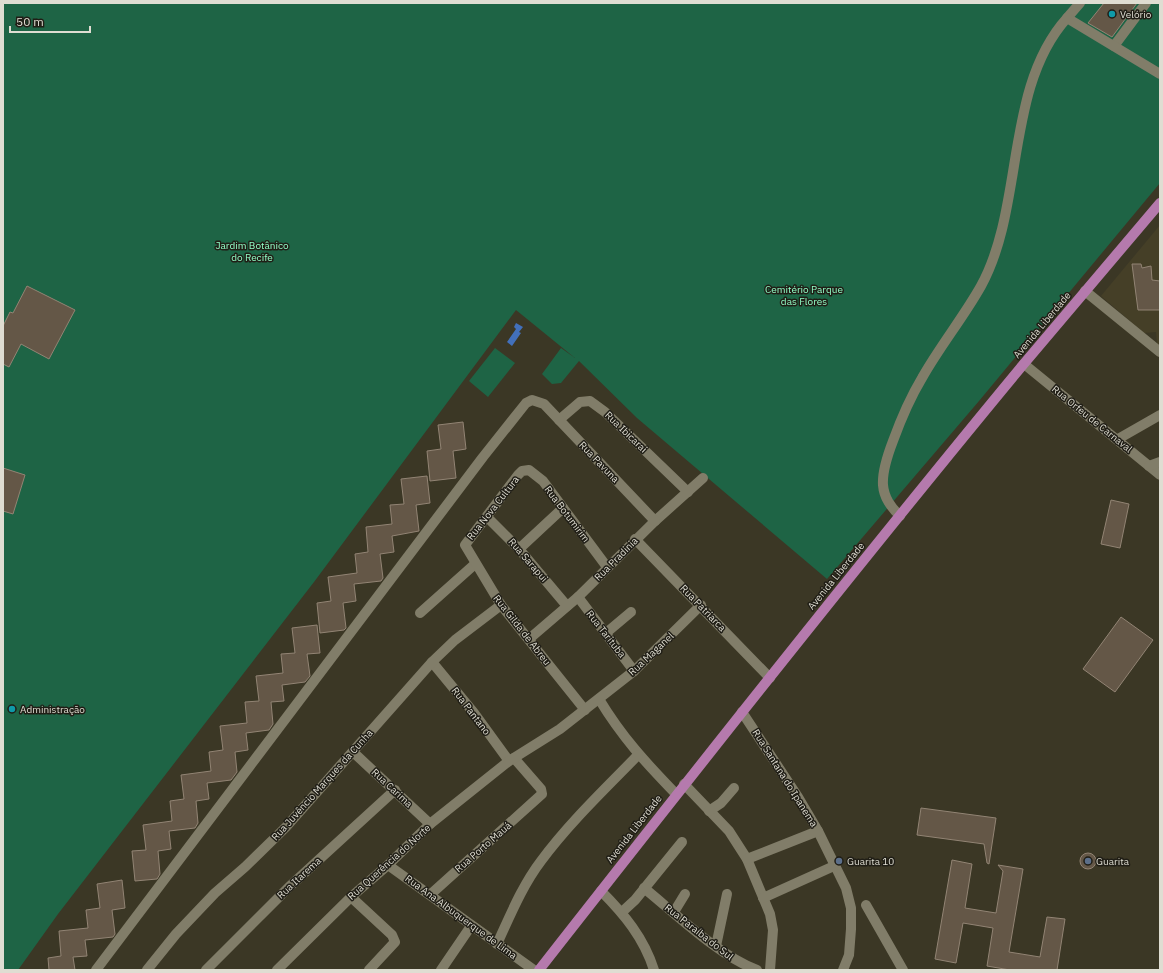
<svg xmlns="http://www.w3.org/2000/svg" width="1163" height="973" font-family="'IBM Plex Sans',sans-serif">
  <rect width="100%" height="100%" fill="#3b3725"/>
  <path fill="#453f27" d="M1160,225V347L1157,344L1156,332L1144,333L1101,296Z"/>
  <g fill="#1e6445">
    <path d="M3,3H1160V183L979,401L827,579L637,418L579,361L561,383L552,384L542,374L561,348L575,358L516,310L314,582L58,914L18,970H3Z"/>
    <path d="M495,348L515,363L488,397L469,381Z"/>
  </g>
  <path fill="#4270bb" d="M516,323L523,327L519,332L521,333L512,346L507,342L516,329L514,327Z"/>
  <g fill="#645747" stroke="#928474">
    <path d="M1104,3H1137L1112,37L1088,23Z"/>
    <path d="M1132,264H1141L1142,268L1151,266L1152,280L1160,281V310H1138Z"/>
    <path d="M27,286L75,310L49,359L21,344L9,367L3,364V326L10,312L13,313Z"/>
    <path d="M463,422L466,449L453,451L456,478L430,481L427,451L441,449L438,425Z"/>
    <path d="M3,468L25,475L13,514L3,511Z"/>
    <path d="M427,476L430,503L416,505L419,531L392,536L394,552L380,554L383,578L381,581L354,584L356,601L343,603L346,628L344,630L320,633L317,603L331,601L328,577L357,573L355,554L368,552L366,527L392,524L390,505L404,504L401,479Z"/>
    <path d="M1111,500L1129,504L1120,548L1101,544Z"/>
    <path d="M1121,617L1153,640L1115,692L1083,669Z"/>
    <path d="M317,625L320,653L307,654L310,676L305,682L282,685L284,701L271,702L273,724L269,730L246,733L248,750L235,752L237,772L231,780L207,783L209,799L196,801L198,823L195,828L169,831L171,849L158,851L160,874L157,879L135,881L132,851L146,850L143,825L172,821L170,801L184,799L181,775L211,771L209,752L223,750L220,726L247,723L245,702L259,701L256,676L283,673L281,654L295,653L292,628Z"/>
    <path d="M921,808L996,818L989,864L987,863L984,844L917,835Z"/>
    <circle cx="1088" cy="861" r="8"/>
    <path d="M952,860L972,864L965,908L996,913L1003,871L998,865L1023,869L1009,952L1040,957L1047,917L1065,919L1057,970H1010L987,966L993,928L963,923L956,963L935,959Z"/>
    <path d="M122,880L125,908L112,910L115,934L113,937L85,940L87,956L73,957L75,970H49L48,958L61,956L59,931L88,928L86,910L100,908L97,884Z"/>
  </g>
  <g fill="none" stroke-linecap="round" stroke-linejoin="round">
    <g stroke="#817d69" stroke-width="10">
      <path d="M1067,18L1080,3"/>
      <path d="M1114,46L1146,3"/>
      <path d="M1085,291L1160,352"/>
      <path d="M1024,364L1160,475"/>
      <path d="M559,420L580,402L590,401L605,412L688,492"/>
      <path d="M1118,439L1160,415"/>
      <path d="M1149,466L1160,462"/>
      <path d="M900,516C891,507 884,498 883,485C882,471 888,454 893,441C901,419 910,398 922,378C940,346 963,318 981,286C1025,206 1004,88 1067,18L1160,74"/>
      <path d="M487,517L519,549L567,606"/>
      <path d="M635,539L770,678"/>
      <path d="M519,549L563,508"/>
      <path d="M578,597L634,671"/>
      <path d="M420,613L475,564"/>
      <path d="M606,633L631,612"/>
      <path d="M529,639L578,597L655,521L703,478"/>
      <path d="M432,662L474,713L509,761"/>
      <path d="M599,699C622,737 645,762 676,794"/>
      <path d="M585,710L501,605L465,545L518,475L522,471L529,470L543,481L607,567"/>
      <path d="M742,712L798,797L818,831L846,888L851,908V929L849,955L843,970"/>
      <path d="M353,752L430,824"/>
      <path d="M684,784L729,831L747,859L770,914L773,930L770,970"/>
      <path d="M709,811L721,803L734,788"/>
      <path d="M747,859L818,831"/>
      <path d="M388,865L534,970"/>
      <path d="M644,888C676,914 719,956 757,970"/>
      <path d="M601,891C624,914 644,938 654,970"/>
      <path d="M431,894L542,794L541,789L514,758"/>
      <path d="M351,897L392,935L395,942L369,970"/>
      <path d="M763,898L834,866"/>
      <path d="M866,905L903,970"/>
      <path d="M622,912L635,900L682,842"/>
      <path d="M674,912L685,894"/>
      <path d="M497,944C510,916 522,886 541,861C569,823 605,789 638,755"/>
      <path d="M716,946L727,894"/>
      <path d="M96,970L483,457L526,403L532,400L544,404L655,521"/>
      <path d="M147,970L176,934L215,893L245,867L286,827L432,662L455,640L501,605"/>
      <path d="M206,970L289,887L395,790"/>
      <path d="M277,970L351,897L388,865L430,824L509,761L560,729L634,671L701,605"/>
      <path d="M441,970L471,926"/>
    </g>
    <path stroke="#b57aad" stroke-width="10" d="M539,970C698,767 858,564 1022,366C1068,311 1114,257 1160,203"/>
  </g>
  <g fill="#0f9aa8" stroke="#201e16" stroke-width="1.5">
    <circle cx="1112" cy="14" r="4"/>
    <circle cx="12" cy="709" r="4"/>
  </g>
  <g fill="#5c6f8a" stroke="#201e16" stroke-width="1.5">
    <circle cx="839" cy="861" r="4"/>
    <circle cx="1088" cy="861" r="4"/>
  </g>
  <g text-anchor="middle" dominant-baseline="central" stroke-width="3" stroke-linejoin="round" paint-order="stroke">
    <g font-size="10" fill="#dfddd2" stroke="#201e16" text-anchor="start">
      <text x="1120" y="14">Velório</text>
      <text x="20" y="709">Administração</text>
      <text x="847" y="861">Guarita 10</text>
      <text x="1096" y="861">Guarita</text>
    </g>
    <g font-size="10" fill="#92ffc8" stroke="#201e16">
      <text x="252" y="245">Jardim Botânico<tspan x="252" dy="12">do Recife</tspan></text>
      <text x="804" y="289">Cemitério Parque<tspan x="804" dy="12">das Flores</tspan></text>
    </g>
    <g font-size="10" fill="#dfddd2" stroke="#201e16">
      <text transform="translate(1042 325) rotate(-50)">Avenida Liberdade</text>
      <text transform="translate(1092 419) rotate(39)">Rua Orfeu de Carnaval</text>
      <text transform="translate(626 432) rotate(44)">Rua Ibicarai</text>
      <text transform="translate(599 462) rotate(46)">Rua Pavuna</text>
      <text transform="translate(493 508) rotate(-52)">Rua Nova Cultura</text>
      <text transform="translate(567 514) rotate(53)">Rua Botumirim</text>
      <text transform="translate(616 559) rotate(-45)">Rua Pradinia</text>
      <text transform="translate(528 560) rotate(49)">Rua Sarapui</text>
      <text transform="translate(836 576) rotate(-51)">Avenida Liberdade</text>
      <text transform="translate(703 608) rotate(46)">Rua Patriarca</text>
      <text transform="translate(522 630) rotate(52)">Rua Gilda de Abreu</text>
      <text transform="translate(606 634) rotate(52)">Rua Tarituba</text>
      <text transform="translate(651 654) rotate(-43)">Rua Maganel</text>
      <text transform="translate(471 711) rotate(53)">Rua Pantano</text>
      <text transform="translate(785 778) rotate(58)">Rua Santana do Ipanema</text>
      <text transform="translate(322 785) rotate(-48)">Rua Juvêncio Marques da Cunha</text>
      <text transform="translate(392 788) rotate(43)">Rua Carima</text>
      <text transform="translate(634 829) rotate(-52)">Avenida Liberdade</text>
      <text transform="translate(483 847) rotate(-41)">Rua Porto Mauá</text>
      <text transform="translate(389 862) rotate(-42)">Rua Querência do Norte</text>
      <text transform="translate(299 878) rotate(-43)">Rua Itarema</text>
      <text transform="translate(461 917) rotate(36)">Rua Ana Albuquerque de Lima</text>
      <text transform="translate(699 932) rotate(38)">Rua Paraíba do Sul</text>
    </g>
  </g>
  <rect width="1163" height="973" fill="none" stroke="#dfddd2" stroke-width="8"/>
  <path d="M10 26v6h80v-6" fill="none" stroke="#dfddd2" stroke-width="2"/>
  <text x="16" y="26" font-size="12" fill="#dfddd2" stroke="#201e16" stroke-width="3" paint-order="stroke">50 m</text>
</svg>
